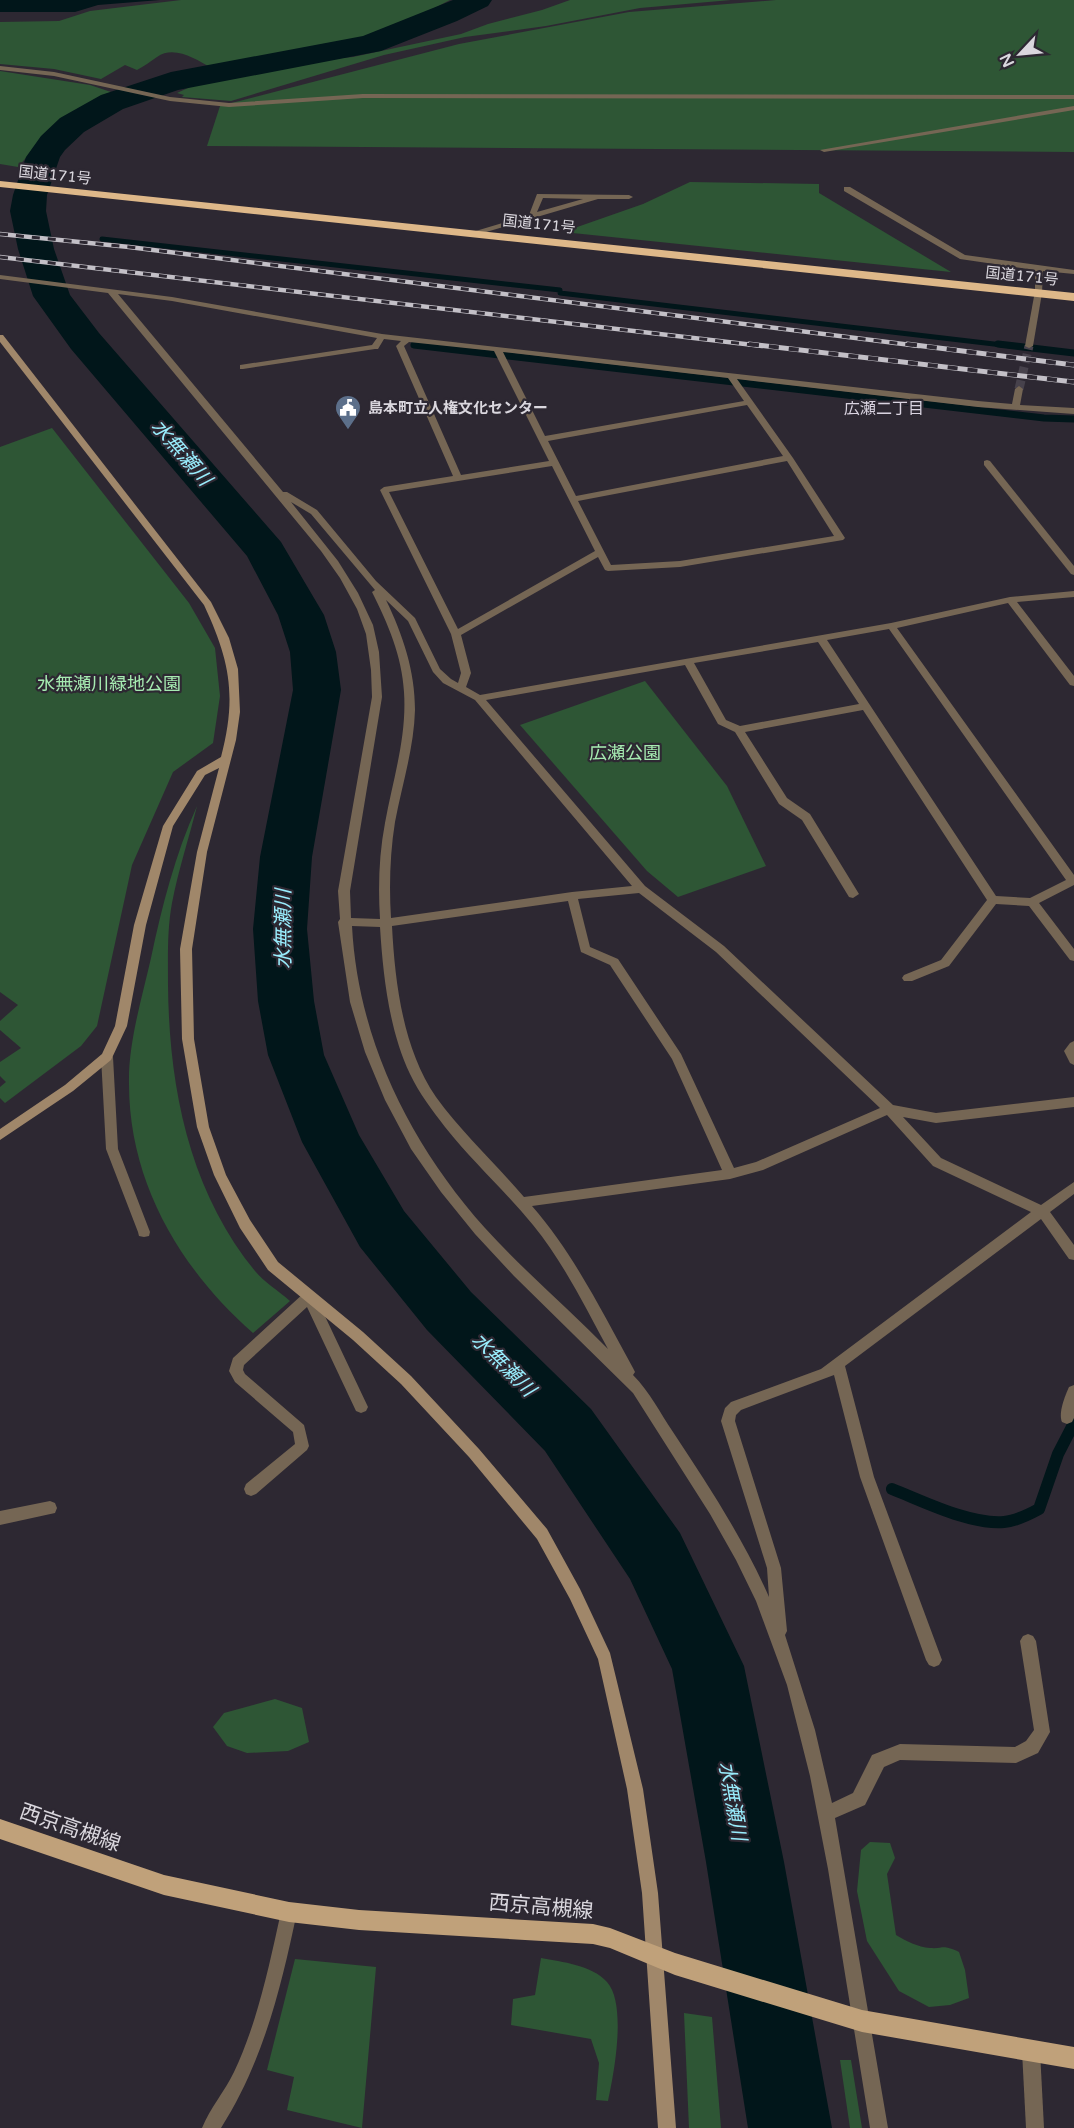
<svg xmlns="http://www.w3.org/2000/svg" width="1074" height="2128" font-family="'Varela Round','Noto Sans JP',sans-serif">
  <rect width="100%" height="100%" fill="#2d2832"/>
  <g fill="#2e5635">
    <path d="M181,0H450L405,23L349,42L211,68C196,59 174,45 157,57C150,62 144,66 137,70L125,65L101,79L54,69L0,64V22L59,21L90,11Z"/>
    <path d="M570,0H731L640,8L546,26L465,37L384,55L231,101L182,97L184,95L177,93L199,83L244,73L309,61L353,57L461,34L488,24L542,10Z"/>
    <path d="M776,0H1074V152L207,146L220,106L459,44L629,12Z"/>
    <path d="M0,71L90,85L114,93L67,118L43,138L18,167L0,164Z"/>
    <path d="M690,182L819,184V193L951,272L563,232L643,204Z"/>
    <path d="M52,428L189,603L215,648L220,696L213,743L173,772L132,865L97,1026L81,1046L5,1103L0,1098V1087L6,1082L0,1076V1062L21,1048L0,1030V1021L18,1005L0,992V447Z"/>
    <path d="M645,681L727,786L766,866L678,897L647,871L520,725Z"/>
    <path d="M197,806C189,838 178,871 172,903C167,930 168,958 168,985C169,1087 189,1190 255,1271C264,1282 279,1291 290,1301L253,1333C180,1269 129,1182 129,1084C128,1043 142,998 151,958C162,906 175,855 197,806Z"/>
    <path d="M275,1699L302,1708L309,1742L288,1751L247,1753L227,1746L213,1727L224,1713Z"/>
    <path d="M870,1842L890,1843L895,1858L887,1874L896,1935C906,1941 918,1947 930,1948C945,1949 941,1944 959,1952L965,1970L969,1998L950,2005L929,2007L899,1991L867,1941L857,1891L861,1850Z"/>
    <path d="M541,1958C562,1962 592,1965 607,1982C627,2004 614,2074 608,2101L596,2100L599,2063L591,2039L511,2025L513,1999L535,1995Z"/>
    <path d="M295,1959L376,1967L362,2128L287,2110L294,2077L267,2070Z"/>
    <path d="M684,2013L712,2017L721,2128H689Z"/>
    <path d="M840,2060H851L862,2128H850Z"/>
  </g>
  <path fill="#01161a" d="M0,0H160L98,5L75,12H0Z"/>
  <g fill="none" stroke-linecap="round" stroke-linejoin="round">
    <g stroke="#01161a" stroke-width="5">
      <path d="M102,239L560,290V293L1011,346"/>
      <path d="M414,345L420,346"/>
    </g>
    <g stroke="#01161a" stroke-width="7">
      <path d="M998,344L1074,353"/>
      <path d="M414,345L1044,418L1074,419"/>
    </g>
    <path stroke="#01161a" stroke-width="12" d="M892,1489C923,1501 970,1525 1004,1522C1016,1521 1028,1515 1039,1509L1058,1454L1074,1423"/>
    <path fill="#01161a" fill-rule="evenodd" d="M453,0H492L488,6L457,21L381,51L178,90L123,109L84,132L65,150L60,157L47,195L46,211L54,249L70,295L99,333L281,542L324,615L336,652L341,690L312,857L307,929L314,1001L324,1055L359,1135L404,1211L471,1292L591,1409L680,1533L744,1666L784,1862L832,2128H748L706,1862L672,1669L630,1579L545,1451L427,1330L360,1247L302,1142L268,1055L258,1001L253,929L260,857L293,690L290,652L278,615L247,556L71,349L33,296L18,249L10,211L13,195L26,157L41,136L60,118L101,95L171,72L363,36Z"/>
    <path stroke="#47424c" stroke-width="9" stroke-dasharray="9 4.5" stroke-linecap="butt" d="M1019,389L1029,346"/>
    <g fill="#756654" fill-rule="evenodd">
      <path d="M1074,106V110L824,152L820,150Z"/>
      <path d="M844,187H850L965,255L1074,270V274L1043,271L1042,293L1035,295V270L960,259L844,191Z"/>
      <path d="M309,1291L314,1293L368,1407L366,1411L361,1413L356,1411L307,1307L244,1365L243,1370L245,1374L304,1425L309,1446L307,1450L256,1494L251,1496L246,1494L244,1489L246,1484L295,1444L293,1432L235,1382L229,1371L233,1358L304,1293Z"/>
      <path d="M50,1501L55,1503L57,1508L55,1513L0,1525V1511Z"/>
      <path d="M289,1904L295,1906L297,1912C281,1988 263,2062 221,2128H202C210,2108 225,2091 234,2072C258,2021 269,1966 281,1912L283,1906Z"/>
      <path d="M1031,2042L1037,2045L1040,2051L1044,2128H1026L1022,2051L1025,2045Z"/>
    </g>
    <g fill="#756654" fill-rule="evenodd">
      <path d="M0,66L54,72L170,97L229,103L363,94L1074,95V99L363,98L229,107L170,101L54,76L0,70Z"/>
      <path d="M537,194L629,195L633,197L629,199H598L476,235L469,233L529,215ZM543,198L583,199L537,212Z"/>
      <path d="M0,275L172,297L382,334L978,401L1012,404L1015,389L1019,386L1023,389L1020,405L1074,408V414L978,407L737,379L793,458L845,538L843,540L680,567L608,571L605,570L598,557L461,635L471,673L466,687L480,695L891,623L1010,597L1074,591V597L1017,602L1074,676V686L1070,685L1008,603L897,628L1074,875V885L1039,903L1074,949V961L1070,960L1029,906L996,904L949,966L912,981H904L902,978L904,975L941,960L987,900L863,710L745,732L787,798L810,814L859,894L853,898L849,897L802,820L779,804L735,732L718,724L685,665L486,700L645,886L724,946L893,1105L936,1113L1074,1097V1107L936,1123L903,1117L941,1158L1041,1205L1074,1182V1194L1050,1212L1074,1245V1260L1069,1259L1041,1219L845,1366L874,1477L942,1660L939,1665L934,1667L929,1665L926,1660L860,1477L834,1375L741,1410L736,1415L735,1421L781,1568L787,1631L785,1635L815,1730L832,1803L853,1793L872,1755L900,1744L1015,1747L1026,1741L1034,1730L1020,1641L1023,1636L1028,1634L1033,1636L1036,1641L1050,1732L1038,1753L1016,1763L900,1760L884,1767L865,1805L835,1818L888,2128H870L828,1869L810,1776L787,1685L756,1601L736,1560L710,1514L633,1393L514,1276L475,1234L441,1192L411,1149L385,1100L365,1052L350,1002L338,922L340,919L338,891L372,697L371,670L366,634L357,609L340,578L321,551L108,293L0,279ZM118,294L172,301L377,338L372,345L240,365V369H243L375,349H378L384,339L401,341L396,346L453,476L384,487L380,490L451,634L461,673L458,683L451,679L440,669L415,618L376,581L317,510L287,492H283ZM409,342L494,351L549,461L461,475L404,346ZM503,352L728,378L744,401L545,436ZM747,405L783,456L576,496L548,441ZM787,461L834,536L680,561L611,565L578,501ZM552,466L595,551L458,629L389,492ZM291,502L311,514L375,590L372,592C388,624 402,656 404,692C407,737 393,779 385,823C379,854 378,887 380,919L351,918L350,891L382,697L379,652L373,625L358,593L338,561ZM386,600L408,621L433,672L443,683L475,700L632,886L572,892L391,918C389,887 390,853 395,822C402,785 414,748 415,710C415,671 403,635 386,600ZM889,629L1066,880L1030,898L996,896L827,640ZM818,642L859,704L740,726L726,720L694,663ZM639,893L716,952L880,1108L756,1162L734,1168L681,1054L618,959L590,947L578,899ZM568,901L581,952L610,965L672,1059L722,1170L524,1197C495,1163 462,1133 436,1097C403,1049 395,983 392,926ZM352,926L380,927C383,975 389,1030 410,1074C419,1093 432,1110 445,1127C472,1161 505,1191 533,1225C564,1263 585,1307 608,1349C568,1308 524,1271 485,1228C410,1144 358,1040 352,926ZM887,1115L933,1166L1031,1212L821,1369L731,1402L725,1408L721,1421L767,1568L769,1597C743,1538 708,1485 673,1432C660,1413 650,1392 633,1375L635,1372L633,1368C602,1312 574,1254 532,1206L730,1179L763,1170Z"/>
      <path d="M1035,291L1042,293L1033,346L1029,348L1025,346Z"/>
      <path d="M987,460L990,461L1074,566V575L1071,574L984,465V461Z"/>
      <path d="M1074,1041V1065L1070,1063L1064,1051L1070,1043Z"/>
      <path d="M107,1052L111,1054L113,1057L118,1149L150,1232L149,1236L144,1237L139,1236L138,1232L106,1149L101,1057L103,1054Z"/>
      <path d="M1074,1385V1418L1072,1422L1067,1424L1062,1422C1058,1413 1065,1396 1069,1387Z"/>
    </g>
    <path fill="#a0876a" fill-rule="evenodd" d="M0,335H3L211,602L229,638L238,669L240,712L236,740L207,852L192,949L194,1039L209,1127L226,1175L250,1220L278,1262L363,1332L411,1376L479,1449L547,1529L580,1589L610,1653L643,1789L658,1893L676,2128H658L642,1893L627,1789L598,1659L570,1599L537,1539L469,1457L401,1384L353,1340L268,1270L240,1228L214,1175L197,1127L182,1039L180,949L197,852L219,768L205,775L173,826L146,925L127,1026L111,1060L73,1091L0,1140V1129L65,1085L102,1054L115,1026L134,925L163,826L197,771L221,757C237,696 230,661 204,605L0,342Z"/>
    <path fill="#c0a17a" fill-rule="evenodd" d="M0,1819L164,1875L289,1902L359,1910L593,1924L610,1928L675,1953L862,2010L1074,2047V2069L862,2032L675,1975L610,1948L593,1944L359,1930L289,1922L164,1895L0,1839Z"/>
    <path fill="#deb889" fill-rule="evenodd" d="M0,181L1074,293V301L0,187Z"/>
    <defs>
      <g id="rail-far1">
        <path d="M0,234L129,247L919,346"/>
        <path d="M0,257L762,346"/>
      </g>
      <g id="rail">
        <path d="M749,344L1074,382"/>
        <path d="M907,344L1074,365"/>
      </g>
    </defs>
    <use href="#rail-far1" stroke="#c3c0c7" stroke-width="4.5"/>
    <use href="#rail" stroke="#c3c0c7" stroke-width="5"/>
    <use href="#rail-far1" stroke="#2d2832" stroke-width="3" stroke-dasharray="8" stroke-linecap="butt"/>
    <use href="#rail" stroke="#2d2832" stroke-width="4" stroke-dasharray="10" stroke-linecap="butt"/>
  </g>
  <defs>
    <symbol id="civic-pin" viewBox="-11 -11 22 30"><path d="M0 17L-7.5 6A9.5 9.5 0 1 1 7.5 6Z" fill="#5c6f8a" stroke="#2d2832"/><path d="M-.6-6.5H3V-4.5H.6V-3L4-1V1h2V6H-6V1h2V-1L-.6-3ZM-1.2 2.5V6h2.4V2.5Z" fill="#fff"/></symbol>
  </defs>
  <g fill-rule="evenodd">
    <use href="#civic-pin" x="333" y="393" width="30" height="40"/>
  </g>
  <g text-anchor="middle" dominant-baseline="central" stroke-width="4.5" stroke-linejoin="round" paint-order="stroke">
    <g font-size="15" fill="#dad7de" stroke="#2d2832">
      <text transform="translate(55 175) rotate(6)">国道171号</text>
      <text transform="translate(539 224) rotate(6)">国道171号</text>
      <text transform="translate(1022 276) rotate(6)">国道171号</text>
    </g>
    <g font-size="15" font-weight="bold" fill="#dad7de" stroke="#2d2832" text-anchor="start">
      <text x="368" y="408">島本町立人権文化センター</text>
    </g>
    <g font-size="16" fill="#d9d3e0" stroke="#2d2832">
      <text x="884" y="409">広瀬二丁目</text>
    </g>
    <g font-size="18" fill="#a6ebb1" stroke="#2d2832">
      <text x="109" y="684">水無瀬川緑地公園</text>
      <text x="625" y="753">広瀬公園</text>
    </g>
    <g font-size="20" font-style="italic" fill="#99edfd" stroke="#2d2832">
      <text transform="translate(181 453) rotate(49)">水無瀬川</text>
      <text transform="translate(284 929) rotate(-90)">水無瀬川</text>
      <text transform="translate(503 1365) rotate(45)">水無瀬川</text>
      <text transform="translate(732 1801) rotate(80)">水無瀬川</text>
    </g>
    <g font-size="21" fill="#dad7de" stroke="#2d2832">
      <text transform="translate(70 1828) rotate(19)">西京高槻線</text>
      <text transform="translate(541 1907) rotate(5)">西京高槻線</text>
    </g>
  </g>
  <g transform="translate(1020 54) rotate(244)" stroke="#2d2832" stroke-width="4.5" paint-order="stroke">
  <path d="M0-4.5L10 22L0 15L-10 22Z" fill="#dad7de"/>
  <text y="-9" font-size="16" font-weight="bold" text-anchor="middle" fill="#dad7de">N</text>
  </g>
</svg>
